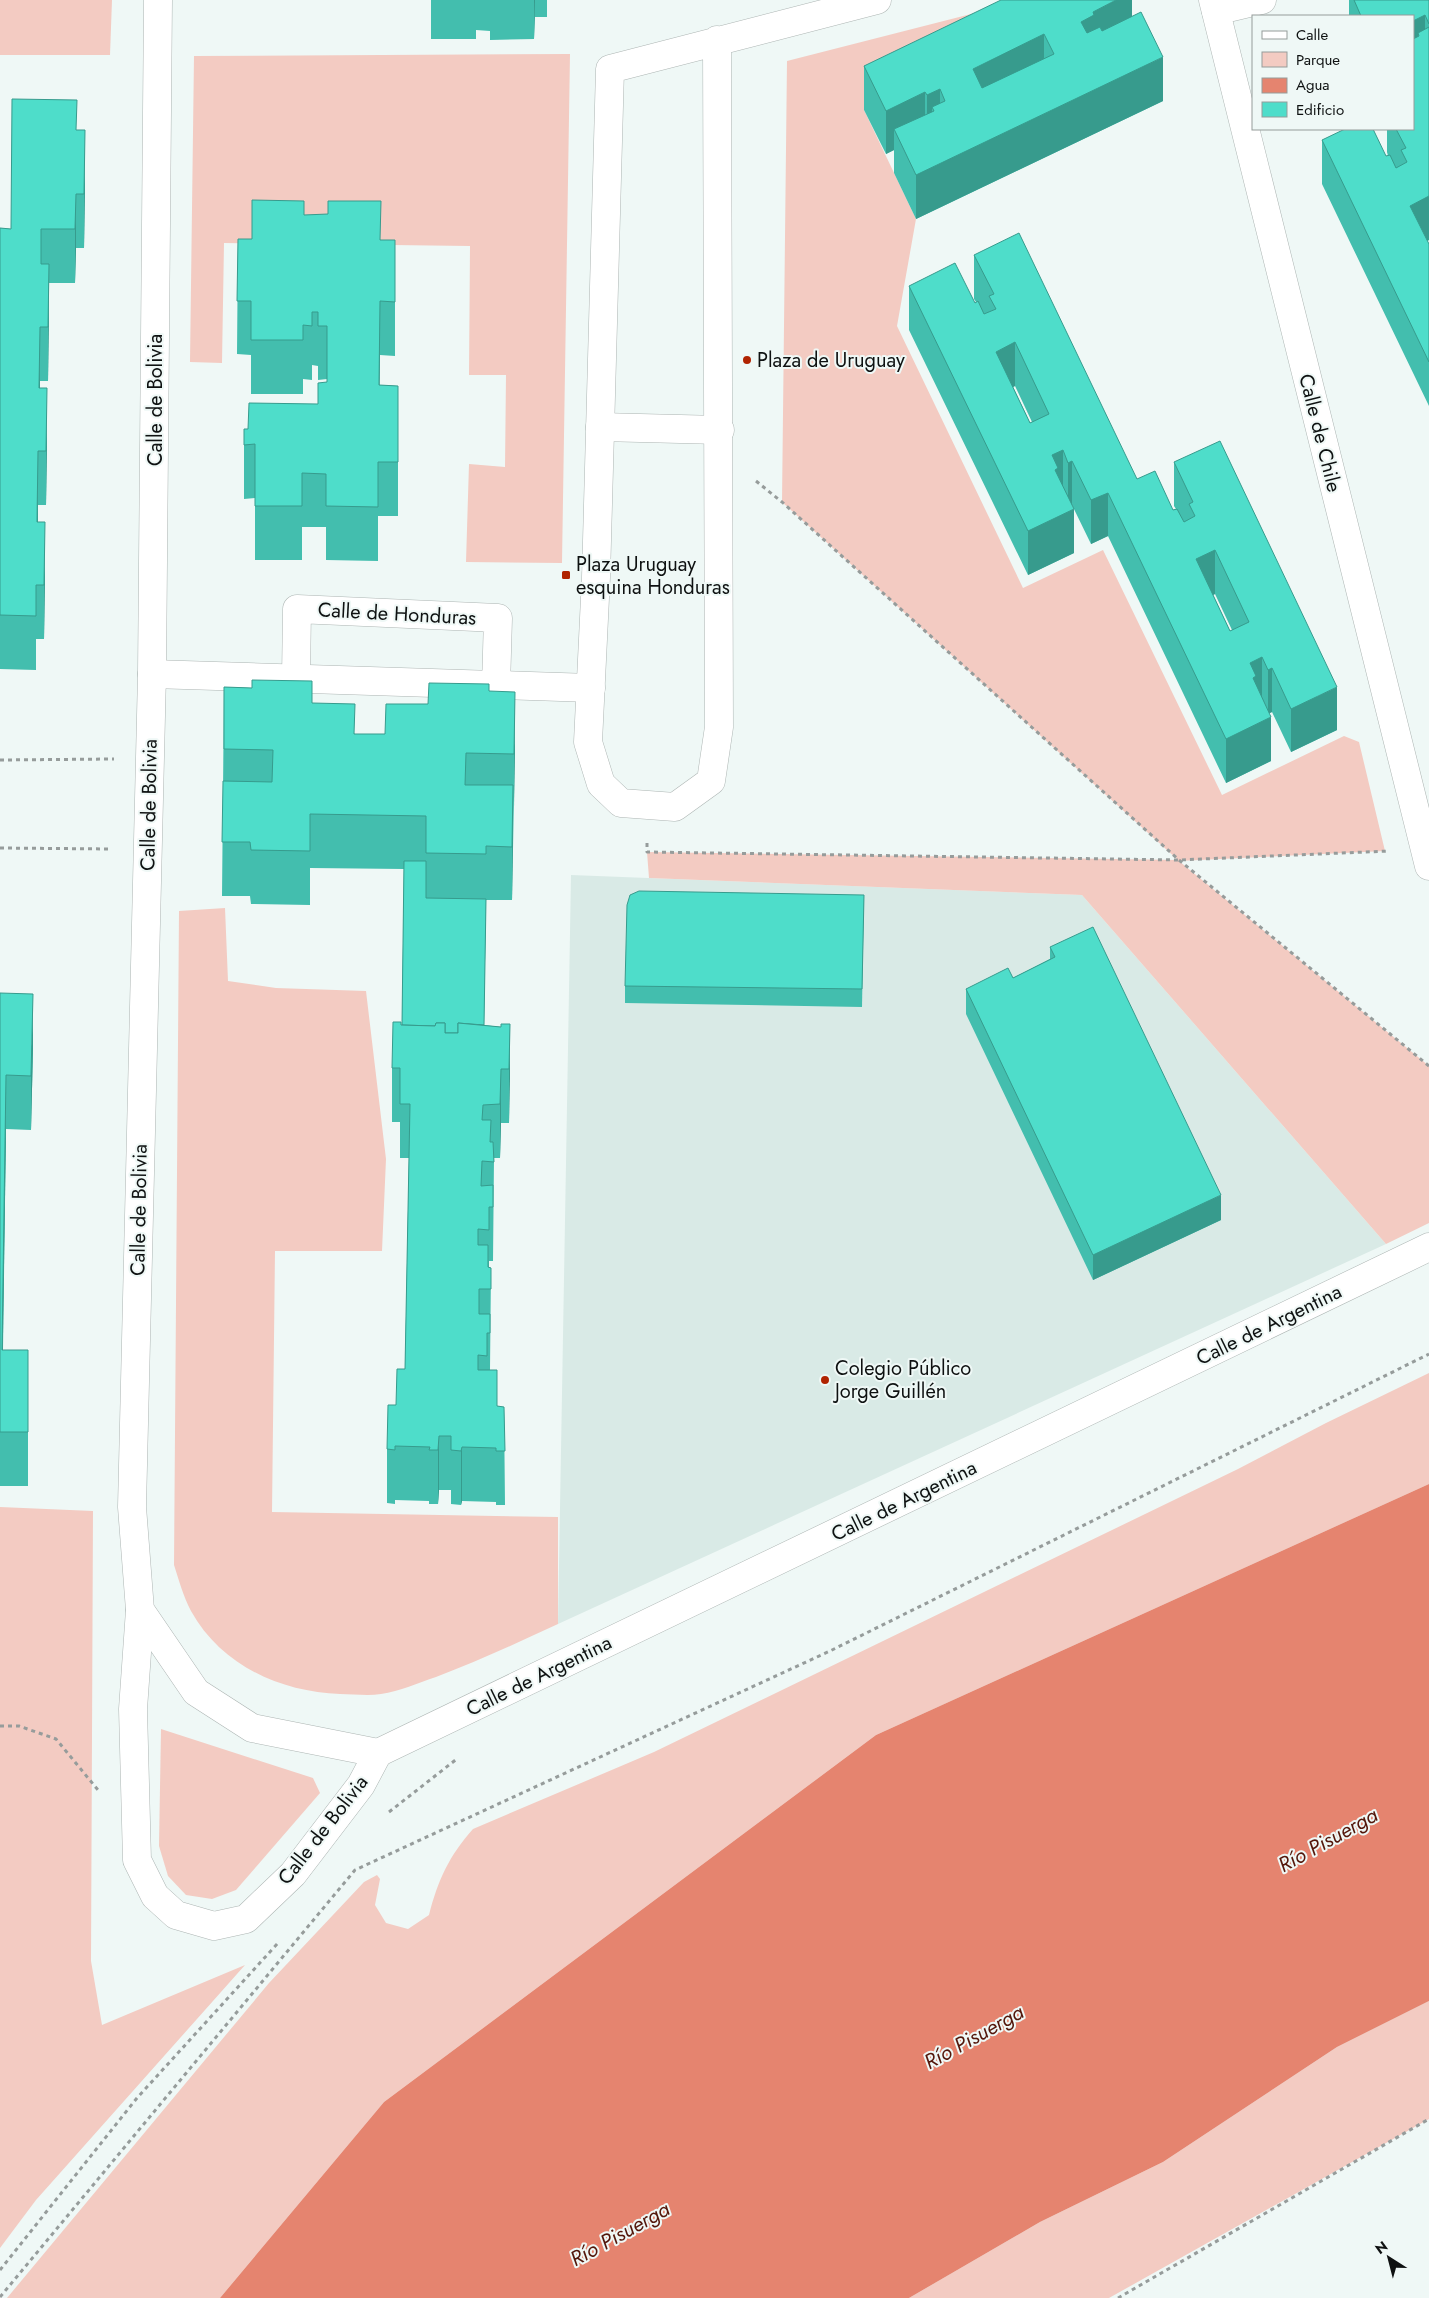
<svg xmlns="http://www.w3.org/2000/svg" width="1429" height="2298" font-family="Jost,sans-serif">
  <rect width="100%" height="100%" fill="#eff8f6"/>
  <path fill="#d9eae6" d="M571,875L1082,895L1386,1244L558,1624Z"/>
  <g fill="#f3cbc2">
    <path d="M0,0H112L110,55H0Z"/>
    <path d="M1026,0L864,110L916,219L897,326L1023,588L1103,550L1222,795L1344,736L1359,742L1385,851L1179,861L1429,1066V1223L1386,1244L1082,895L649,878L647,852L1178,860L782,502L787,61Z"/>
    <path d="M570,54L562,563L466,562L469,464L505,467L506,375H469L470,246L224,243L222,363L190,362L194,56Z"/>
    <path d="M225,908L228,981L276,988L366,991L386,1159L382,1251H275L272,1512L558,1517V1624C517,1643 478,1661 436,1677C418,1683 400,1691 381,1694C368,1696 353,1694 340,1694C280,1692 221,1665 191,1611C183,1596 179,1580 174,1565L179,911Z"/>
    <path d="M1429,1373V1484L876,1735L384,2102L220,2298H7L269,1983L364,1882L377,1875L380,1879L375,1905L386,1923L408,1929L429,1915C438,1880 449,1856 473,1829L654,1752L1238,1469L1326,1423Z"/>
    <path d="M0,1507L93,1511L91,1961L102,2025L245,1965L36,2200L0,2248Z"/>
    <path d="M161,1729L313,1778L320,1793L236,1890L212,1899L186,1895L168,1876L159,1846Z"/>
    <path d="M1429,2001V2119L1109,2298H909L1040,2222L1163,2162L1337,2047Z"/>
  </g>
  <path fill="#e5846f" d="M1429,1484V2001L1337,2047L1163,2162L1040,2222L909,2298H220L384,2102L876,1735Z"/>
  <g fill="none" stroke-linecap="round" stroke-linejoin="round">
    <defs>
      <g id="minor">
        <path d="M158,0L152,674L132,1507L140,1610L196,1692L252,1728L378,1753"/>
        <path d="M1213,0L1429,866"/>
        <path d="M1216,11L1262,0"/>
        <path d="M717,40L719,727L711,781L675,807L621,803L601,784L588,742L596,577L610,69L877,0"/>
        <path d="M600,427L720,430"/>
        <path d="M152,674L591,688"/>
        <path d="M296,678L297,609L498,618L496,686"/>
        <path d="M140,1610L133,1709L137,1860L155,1896L176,1915L214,1926L246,1919L293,1874L361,1785L378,1753"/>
        <path d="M378,1753L1429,1247"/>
      </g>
    </defs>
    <use href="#minor" stroke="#adb5b3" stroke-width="29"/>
    <g stroke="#969c9b" stroke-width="3" stroke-dasharray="4 4" stroke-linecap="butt">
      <path d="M756,481L782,502L1179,860L1429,1066"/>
      <path d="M0,760L114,759"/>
      <path d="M647,843V852L1179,860L1389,851"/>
      <path d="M0,848L112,849"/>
      <path d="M0,1726H19L56,1739L98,1790"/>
      <path d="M389,1812L458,1758"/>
      <path d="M0,2270L137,2098L278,1943"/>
      <path d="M0,2297L355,1870L830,1651L1429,1354"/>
      <path d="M1118,2298L1429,2119"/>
    </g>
    <use href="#minor" stroke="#fff" stroke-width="28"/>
  </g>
  <g fill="#43beae" fill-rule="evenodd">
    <path d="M431,0H547V17H535L534,39L490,40V31L476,30V39H431Z"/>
    <path d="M1132,0V16L1163,101L916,219L894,173V150L886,154L864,110V66Z"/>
    <path d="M1349,0H1429V240L1427,241L1429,244V406L1322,184V140L1386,156H1388L1387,152V129H1413V16H1349Z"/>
    <path d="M77,130L85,184L84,248H76L75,283H49L48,381H40V388L47,442L46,505H38V522L45,576L44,639H36V670L0,669V228L11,229Z"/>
    <path d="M304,215L381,240H395V356L380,355L379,385L398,386V516H378V561L326,560V527H302V560H255V498L244,499V429H248L318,404L327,382V379L318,380V366L312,365V380L303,379V394H251V355L237,354L238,239H252Z"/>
    <path d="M974,255L1137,479L1173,510L1176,509L1174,506V462L1337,730L1291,752L1272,712L1269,713L1271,761L1226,783L1108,536L1091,544L1072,505L1074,553L1028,575L909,330V286L975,303L976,302L974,299ZM1015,386L1032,422L1030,423L1013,387ZM1215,594L1232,630L1230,631L1213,595Z"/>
    <path d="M224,687L252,688L312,703L355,734H385L428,704L489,691L515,746L512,900H486L484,1025L501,1027L510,1024L509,1123H501L500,1158H494L493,1261H489V1267L491,1268L490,1370L497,1406L504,1407L505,1505H496V1502L462,1501L461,1505L451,1504V1490H439L438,1504H429V1501L395,1500V1504L387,1503V1449L405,1369L409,1158H400V1122H392V1068L402,1025L404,869L310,868V905L251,904L250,896H222Z"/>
    <path d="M864,895L862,1007L625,1003V986Z"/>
    <path d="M1050,947L1221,1220L1093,1280L966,1014V989L1013,978L1050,959Z"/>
    <path d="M0,993L33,1048L31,1130L6,1129L3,1350H28V1486H0Z"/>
  </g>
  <g fill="#379b8d">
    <path d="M534,0H535L534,39Z"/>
    <path d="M1116,0H1132V36L1094,55L1081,22L1093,12Z"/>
    <path d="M1425,15V59L1418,33V63L1413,65V21Z"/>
    <path d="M1044,34V78L973,112V69Z"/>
    <path d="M1163,57V101L916,219V175Z"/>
    <path d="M940,89V133L934,111L932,107V137L927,139V95Z"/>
    <path d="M925,92V135L894,129V150L886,154V111Z"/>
    <path d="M85,130V184L84,248V194Z"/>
    <path d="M76,194V248L75,283V229Z"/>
    <path d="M1429,196V240L1410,249V206Z"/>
    <path d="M49,264V318L48,381V327Z"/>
    <path d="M380,301V355L379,439V385Z"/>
    <path d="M40,327V381L39,442V388Z"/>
    <path d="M1015,342V386L996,395V352Z"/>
    <path d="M47,388V442L46,505V451Z"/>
    <path d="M1063,450V494L1055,498L1052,455Z"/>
    <path d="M38,451V505L37,576V522Z"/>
    <path d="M1072,461V505L1068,507V463Z"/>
    <path d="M1108,493V536L1091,544V500Z"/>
    <path d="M1074,509V553L1028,575V531Z"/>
    <path d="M45,522V576L44,639V585Z"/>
    <path d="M1215,550V594L1196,603V559Z"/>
    <path d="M1262,657V701L1253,705L1250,663Z"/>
    <path d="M1272,668V712L1268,714V670Z"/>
    <path d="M1337,687V730L1291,752V709Z"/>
    <path d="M515,692V746L514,808V754Z"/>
    <path d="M1271,717V761L1226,783V739Z"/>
    <path d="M513,785V839L512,900V847Z"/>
    <path d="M33,994V1048L31,1130V1076Z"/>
    <path d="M510,1024V1078L509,1123V1069Z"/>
    <path d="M501,1069V1123L500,1158V1104Z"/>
    <path d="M6,1075V1129L2,1404V1350Z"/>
    <path d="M1221,1195V1220L1093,1280V1255Z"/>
    <path d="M439,1436V1490L438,1504V1450Z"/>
    <path d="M462,1447V1501L461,1505V1451Z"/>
  </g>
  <g fill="#4eddca" stroke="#379b8d" fill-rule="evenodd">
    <path d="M1001,0H1116L1093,12L1094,15L1081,22L1087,33L1100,27L1102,31L1141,12L1163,57L916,175L894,129L934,111L932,107L945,101L940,89L927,95L925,92L886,111L864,66ZM1044,34L1054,54L982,88L973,69Z"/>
    <path d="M1354,0H1429V24L1425,15L1413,21V16H1361Z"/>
    <path d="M1429,27V196L1410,206L1429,244V362L1322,140L1345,129H1373L1386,156L1390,155L1396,168L1407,162L1401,150L1406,148L1396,129H1413V39L1419,36L1418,33Z"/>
    <path d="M12,99L77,100L76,130H85L84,194H76L75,229H41V264H49L48,327H40L39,388H47L46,451H38L37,522H45L44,585H36V616L0,615V228L11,229Z"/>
    <path d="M252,200L304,201V215L328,214V201H381L380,240H395V302L380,301L379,385L398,386V462H378V507L326,506V474L302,473V506H255V444L244,445V429H248L249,403L318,404V383L327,382V326H318V312H312V326L303,325V340H251V301H237L238,239H252Z"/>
    <path d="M1019,233L1137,479L1155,471L1173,510L1177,509L1184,522L1195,516L1189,504L1193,502L1174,462L1220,441L1337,687L1291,709L1272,668L1268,670L1262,657L1250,663L1256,676L1253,678L1271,717L1226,739L1108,493L1091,500L1072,461L1068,463L1063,450L1052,455L1058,468L1055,470L1074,509L1028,531L909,286L955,263L975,303L978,301L984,314L996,309L989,296L994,294L974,255ZM1015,342L1049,414L1030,423L996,352ZM1215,550L1249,622L1230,631L1196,559Z"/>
    <path d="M252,680L312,681V703L355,704L354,734H385L386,704H428L429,683L489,684V691L515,692L514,754L466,753L465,785H513L512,847L486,846V854L426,853V816L310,814V851L251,850L250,842H222L223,781L272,782L273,750L224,749V687L252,688Z"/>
    <path d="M404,861H426V898L486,899L484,1025L458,1023V1033H445V1023H436L435,1026L402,1025Z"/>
    <path d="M639,891L864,895L862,989L625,986L627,905L630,895Z"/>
    <path d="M1093,927L1221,1195L1093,1255L966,989L1008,968L1013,978L1055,957L1050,947Z"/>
    <path d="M0,993L33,994L31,1076L6,1075L2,1350H28V1432H0Z"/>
    <path d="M393,1022H401V1025L435,1026L436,1023H445V1033H458V1023L501,1027V1024H510L509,1069H501L500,1104L483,1105L482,1120H491L490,1142H493L494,1162L482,1161L481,1186L493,1185V1207H489V1230L478,1229V1245H488V1267L491,1268V1289H479V1314H490V1333H487V1356L478,1355V1370H497V1406L504,1407L505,1451H496V1448L462,1447L461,1451L451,1450V1436H439L438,1450H429L430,1447L395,1446V1450L387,1449L388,1405H396L397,1369H405L410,1104H400V1068H392Z"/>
  </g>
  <g fill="#b02301" stroke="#eff8f6" stroke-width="2">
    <circle cx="747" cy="360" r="5"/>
    <rect x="561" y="570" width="10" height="10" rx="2.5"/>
    <circle cx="825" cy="1380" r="5"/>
  </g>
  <g text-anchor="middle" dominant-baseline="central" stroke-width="4" stroke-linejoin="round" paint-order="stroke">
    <g font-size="20" fill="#0e1111" stroke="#eff8f6" text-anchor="start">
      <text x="757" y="360">Plaza de Uruguay</text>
      <text x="576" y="564">Plaza Uruguay<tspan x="576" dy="23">esquina Honduras</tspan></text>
      <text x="835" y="1368">Colegio Público<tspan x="835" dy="23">Jorge Guillén</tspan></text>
    </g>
    <g font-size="20" fill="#0e1111" stroke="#eff8f6">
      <text transform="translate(155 400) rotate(-90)">Calle de Bolivia</text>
      <text transform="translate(1320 433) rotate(76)">Calle de Chile</text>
      <text transform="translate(397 614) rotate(3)">Calle de Honduras</text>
      <text transform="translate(149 805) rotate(-89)">Calle de Bolivia</text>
      <text transform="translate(139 1210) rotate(-89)">Calle de Bolivia</text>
      <text transform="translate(1269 1325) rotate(-26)">Calle de Argentina</text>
      <text transform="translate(904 1501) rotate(-26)">Calle de Argentina</text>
      <text transform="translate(539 1676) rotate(-26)">Calle de Argentina</text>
      <text transform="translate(323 1830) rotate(-52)">Calle de Bolivia</text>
    </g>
    <g font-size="21" font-style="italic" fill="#54170b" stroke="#eff8f6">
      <text transform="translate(1328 1840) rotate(-29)">Río Pisuerga</text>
      <text transform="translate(974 2037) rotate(-29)">Río Pisuerga</text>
      <text transform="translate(620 2234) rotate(-29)">Río Pisuerga</text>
    </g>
  </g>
  <rect x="1252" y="15" width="162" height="115" fill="#eff8f6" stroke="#959c9a"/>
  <rect x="1262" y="31" width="25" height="8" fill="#ffffff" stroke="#959c9a"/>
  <text x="1296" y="40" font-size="15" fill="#0e1111">Calle</text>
  <rect x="1262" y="52" width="25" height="15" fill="#f3cbc2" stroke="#959c9a"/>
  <text x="1296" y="65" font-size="15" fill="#0e1111">Parque</text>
  <rect x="1262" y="78" width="25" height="15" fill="#e5846f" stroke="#959c9a"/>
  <text x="1296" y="90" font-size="15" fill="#0e1111">Agua</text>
  <rect x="1262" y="102" width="25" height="15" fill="#4eddca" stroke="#959c9a"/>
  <text x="1296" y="115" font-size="15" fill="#0e1111">Edificio</text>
  <g transform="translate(1389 2258) rotate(324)" stroke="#eff8f6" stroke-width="4" paint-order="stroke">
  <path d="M0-4L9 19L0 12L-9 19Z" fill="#0e1111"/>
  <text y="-8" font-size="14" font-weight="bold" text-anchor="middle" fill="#0e1111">N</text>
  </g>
</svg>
